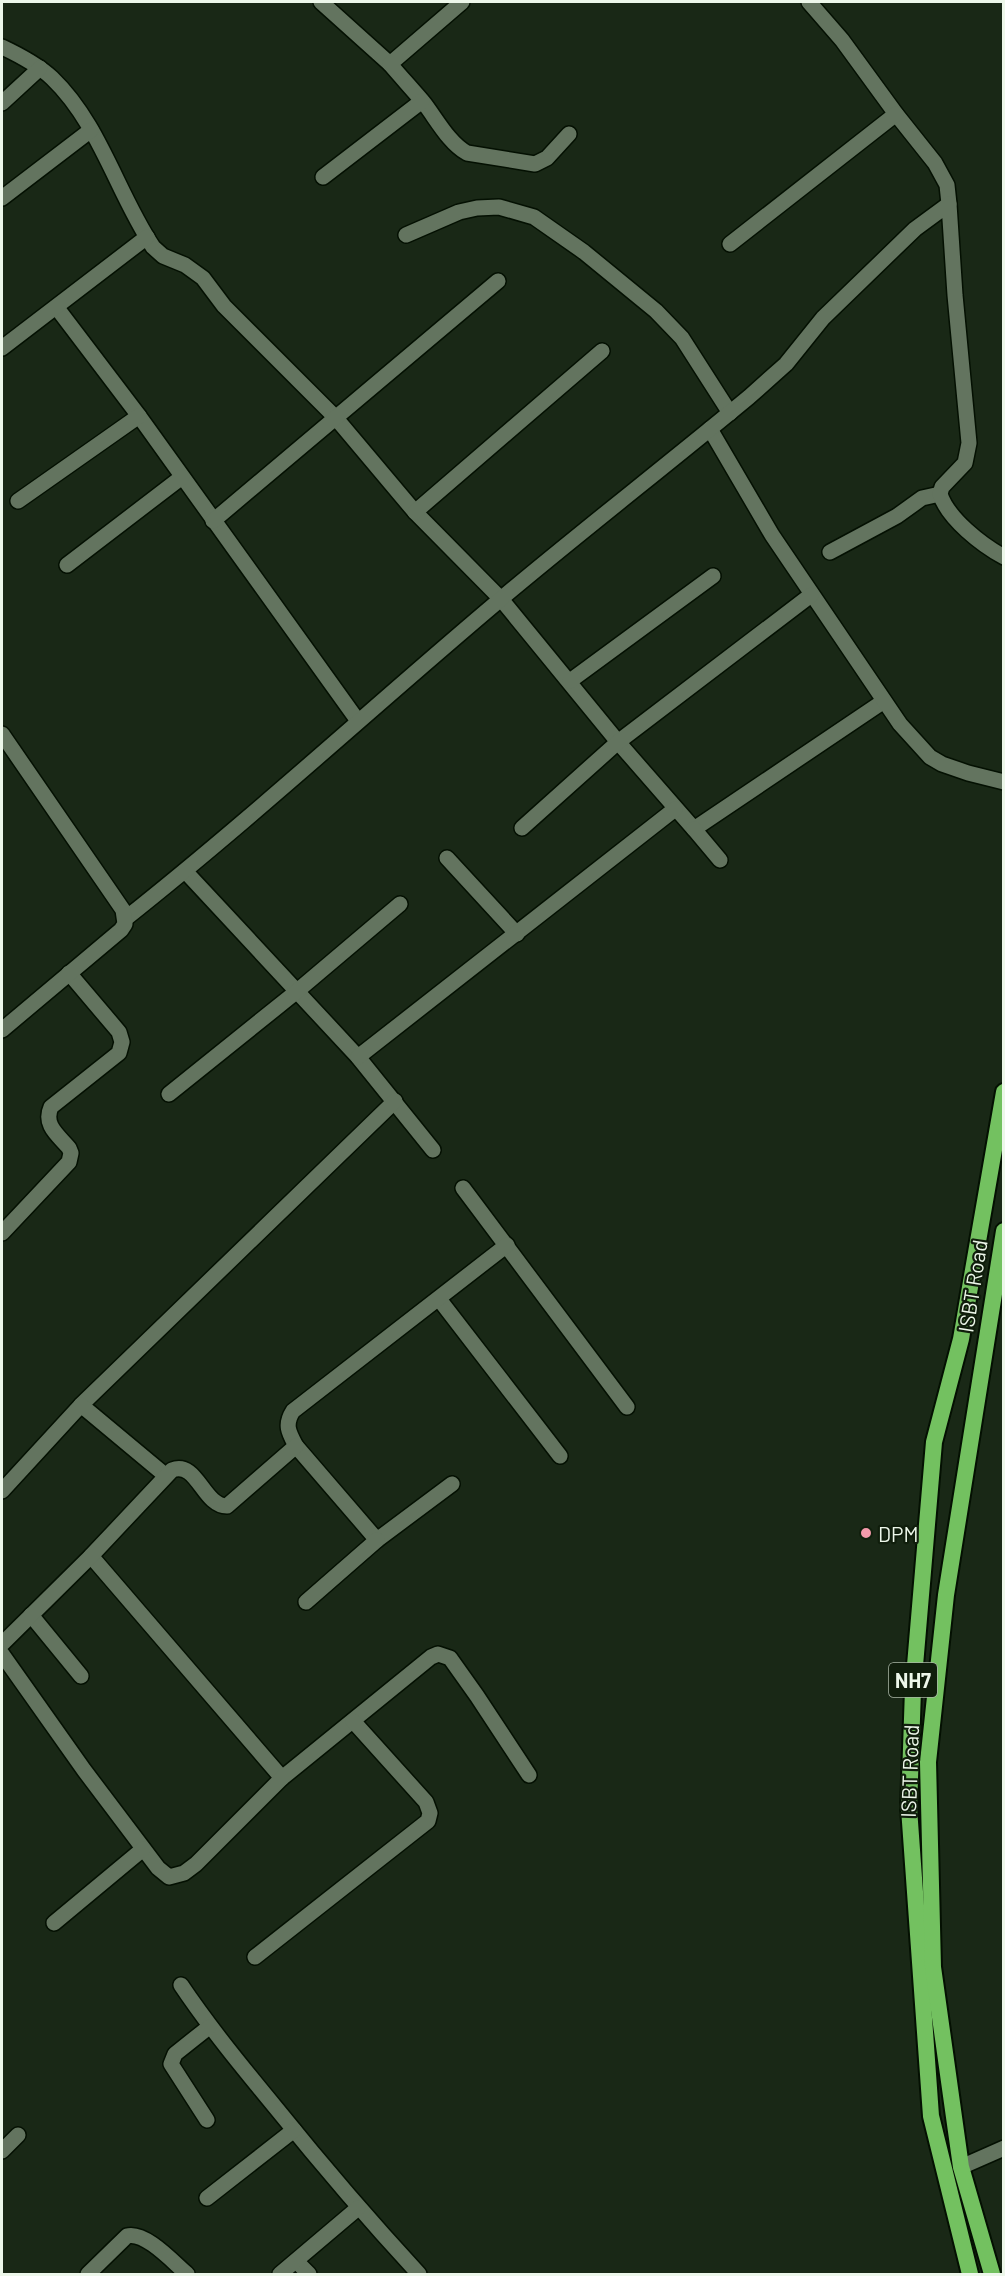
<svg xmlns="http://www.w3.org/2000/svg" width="1005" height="2276" font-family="Barlow,sans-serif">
  <rect width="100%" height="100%" fill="#192816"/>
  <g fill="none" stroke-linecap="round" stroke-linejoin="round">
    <defs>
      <g id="minor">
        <path d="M321,2L390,64"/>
        <path d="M462,2L390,64C401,77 413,90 424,103C437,120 449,143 467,153L535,164L547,158L569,134"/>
        <path d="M809,2L842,40L896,114L935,163L947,185L949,204"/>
        <path d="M2,47C19,55 38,65 52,78C100,124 117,193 153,247L163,256L185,265L203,278L224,306L335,417L415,512L501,599L618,742L694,829L884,701"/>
        <path d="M2,103L40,68"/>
        <path d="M323,177L422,101"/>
        <path d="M2,198L91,130"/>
        <path d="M406,235L459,212L477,208L499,207L534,217L584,252L656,311L682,338L730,413"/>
        <path d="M730,244L896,114"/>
        <path d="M57,308L139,416L358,721"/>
        <path d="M2,348L147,237"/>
        <path d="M710,429L772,535L900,724L930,757L942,764L968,773L1004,782"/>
        <path d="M18,501L139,416"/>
        <path d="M415,512L602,351"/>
        <path d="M213,521L498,281"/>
        <path d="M830,552L897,516L922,498L940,494"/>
        <path d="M67,565L182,477"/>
        <path d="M570,681L713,576"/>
        <path d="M522,828L618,742L811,595"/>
        <path d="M694,829L720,860"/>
        <path d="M447,858L517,934"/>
        <path d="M185,871L358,1057L433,1150"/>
        <path d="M125,919C255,816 376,704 502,598C583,530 667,465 749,397L786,364L823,318L915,229L949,204L955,295L969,443L965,463L942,487L940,494C948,519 982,545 1004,557"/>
        <path d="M358,1057L675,809"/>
        <path d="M169,1094L296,992L400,904"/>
        <path d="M463,1188L627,1407"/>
        <path d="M2,1233L69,1162L71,1153L69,1148C58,1135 43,1125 51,1107L119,1053L122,1042L119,1032L69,973"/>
        <path d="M439,1299L560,1456"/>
        <path d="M81,1405L395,1101"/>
        <path d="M452,1484L377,1540L296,1446C289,1433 284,1425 293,1411L507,1245"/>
        <path d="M2,1491L81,1405L165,1475"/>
        <path d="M91,1556L282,1778"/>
        <path d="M306,1602L377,1540"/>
        <path d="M31,1615L81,1676"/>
        <path d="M2,1644L91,1556L172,1470C197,1460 203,1506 227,1506L296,1446"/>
        <path d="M2,1654L84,1770L158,1868L169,1877L184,1873L196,1864L282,1778L431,1657L438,1654L450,1658L477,1696L529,1775"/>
        <path d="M54,1923L143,1849"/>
        <path d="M255,1957L428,1821L430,1813L426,1802L353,1721"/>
        <path d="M181,1985C210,2028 243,2068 276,2108C322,2165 369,2220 419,2274"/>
        <path d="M207,2120L171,2064L175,2054L209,2027"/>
        <path d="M2,2151L18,2135"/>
        <path d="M961,2167L1004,2148"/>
        <path d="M207,2198L294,2130"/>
        <path d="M297,2262L309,2274"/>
        <path d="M88,2274L127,2236C145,2231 173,2262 187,2274"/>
        <path d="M280,2274L358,2208"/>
      </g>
      <path id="tertiary" d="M2,734L123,910L125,924L121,930L2,1030"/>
      <g id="trunk">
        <path d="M970,2274L931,2116L909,1808L913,1689L934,1442L961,1339L1004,1092"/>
        <path d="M992,2274L961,2167L933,1967L928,1762L946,1595L1004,1231"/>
      </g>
    </defs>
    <use href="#minor" stroke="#041002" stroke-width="18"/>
    <use href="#tertiary" stroke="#041002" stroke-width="18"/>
    <use href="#trunk" stroke="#041002" stroke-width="20"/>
    <use href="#minor" stroke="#63745f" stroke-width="15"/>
    <use href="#tertiary" stroke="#63745f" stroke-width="15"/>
    <use href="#trunk" stroke="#73c160" stroke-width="16"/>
  </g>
  <circle fill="#f39aab" stroke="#101e0c" stroke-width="2" cx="866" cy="1533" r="6"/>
  <g text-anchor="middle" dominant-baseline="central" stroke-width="4.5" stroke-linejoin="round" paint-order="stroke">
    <rect fill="#101e0c" stroke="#abb6a7" stroke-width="1.5" x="889" y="1663" width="48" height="34" rx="4.5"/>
    <g font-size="20" font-weight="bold" fill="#edf7ea">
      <text x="913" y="1680">NH7</text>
    </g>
    <g font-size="21" fill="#edf7ea" stroke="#101e0c">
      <text transform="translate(972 1286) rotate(-81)">ISBT Road</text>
      <text transform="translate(909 1771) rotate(-88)">ISBT Road</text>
    </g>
    <g font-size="21" fill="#edf7ea" stroke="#101e0c" text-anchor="start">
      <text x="878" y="1533">DPM</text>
    </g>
  </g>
  <rect width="1005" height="2276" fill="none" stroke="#edf7ea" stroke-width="6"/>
</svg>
